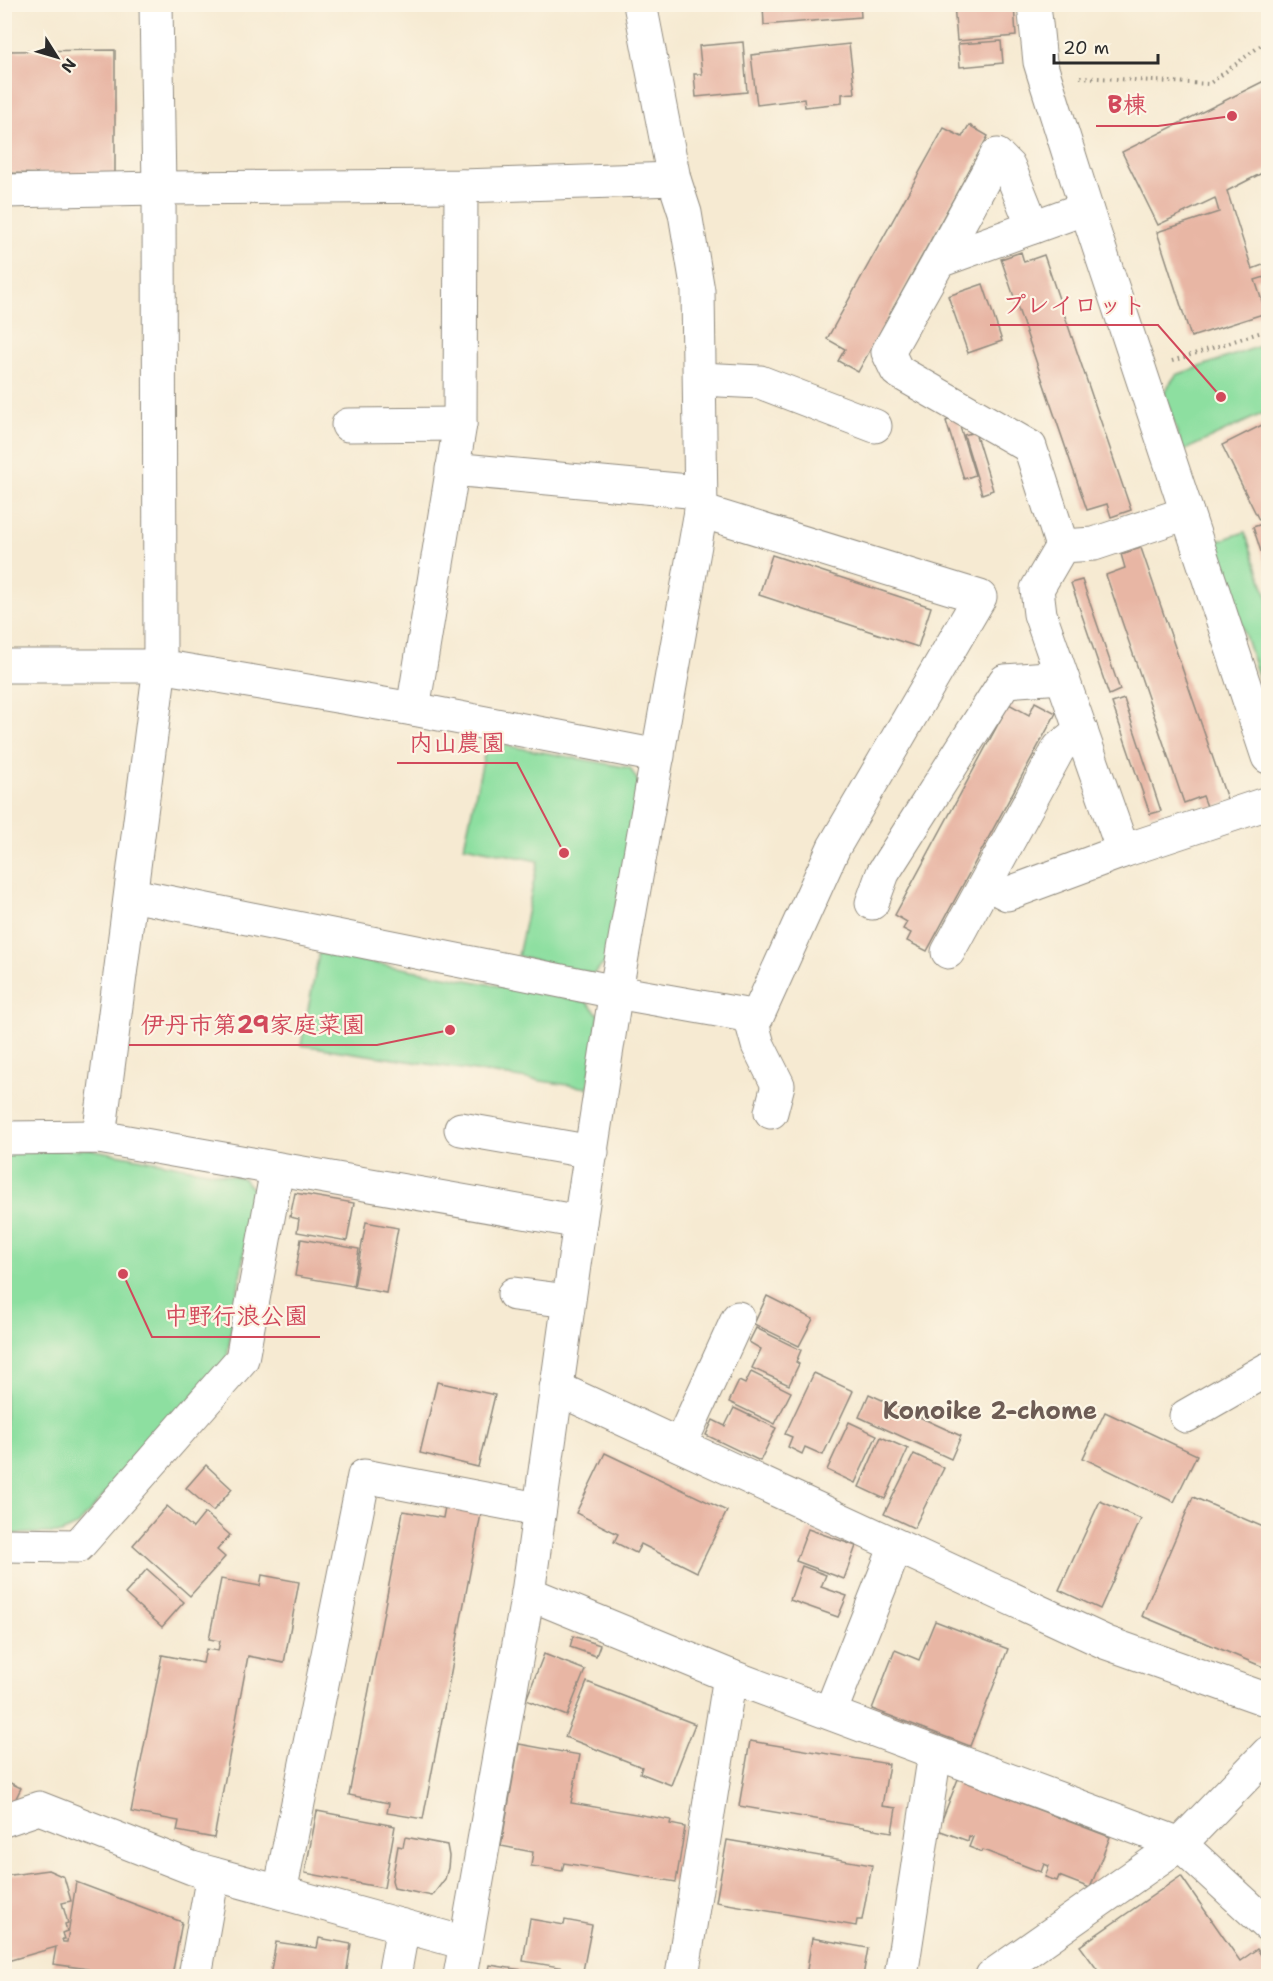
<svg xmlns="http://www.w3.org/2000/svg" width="1273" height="1981" font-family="'Shantell Sans','Klee One',sans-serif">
  <rect width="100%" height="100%" fill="#fcf5e5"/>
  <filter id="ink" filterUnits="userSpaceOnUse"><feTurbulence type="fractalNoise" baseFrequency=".0167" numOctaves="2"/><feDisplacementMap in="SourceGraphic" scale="12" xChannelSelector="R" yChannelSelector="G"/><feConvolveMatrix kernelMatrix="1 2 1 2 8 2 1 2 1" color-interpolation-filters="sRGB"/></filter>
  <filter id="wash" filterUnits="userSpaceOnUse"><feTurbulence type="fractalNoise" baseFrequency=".008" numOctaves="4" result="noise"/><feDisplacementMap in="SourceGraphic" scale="24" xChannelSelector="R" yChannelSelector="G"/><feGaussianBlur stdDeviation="1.35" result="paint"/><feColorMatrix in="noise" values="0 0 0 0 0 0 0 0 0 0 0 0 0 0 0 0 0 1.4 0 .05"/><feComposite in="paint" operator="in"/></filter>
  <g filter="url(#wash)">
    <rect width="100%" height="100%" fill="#f6ead2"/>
    <g fill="#8ddfa0" stroke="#5c8566" stroke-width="1.5">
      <path d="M1266,344H1268V411L1183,451L1164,392L1176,375Z"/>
      <path d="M1245,532L1268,599V705L1214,542Z"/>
      <path d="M487,742L630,768L639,783L607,961L593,974L518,956L538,861L464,846Z"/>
      <path d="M319,953L587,1002L599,1015L588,1088L301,1045Z"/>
      <path d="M90,1149L243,1178L254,1191L227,1358L77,1526L61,1533L5,1534L4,1152Z"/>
    </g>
    <g id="blocks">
      <g fill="#e8b6a4">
        <path d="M763,4H860L861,17L764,25Z"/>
        <path d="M954,4H1014L1016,36L957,41Z"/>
        <path d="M1001,41L1003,63L960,67L958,44Z"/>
        <path d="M743,42L747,92L696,97L694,74H702L699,46Z"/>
        <path d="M849,44L855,93L842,94V103L805,107L804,99L757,105L751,55Z"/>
        <path d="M115,50V175L4,173V51Z"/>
        <path d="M1268,79V170L1227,191L1252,269L1268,263V276L1255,280L1266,313L1191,337L1157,232L1219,212L1215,198L1158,225L1122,152Z"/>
        <path d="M969,125L988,136L858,372L838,361L845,349L827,339L944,128L962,137Z"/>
        <path d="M1021,252L1024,262L1044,255L1131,510L1111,517L1107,504L1087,510L1001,259Z"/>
        <path d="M983,284L1002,341L968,353L948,296Z"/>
        <path d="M957,417L975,475L964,479L946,421Z"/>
        <path d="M1268,422V515L1259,520L1222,445Z"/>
        <path d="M975,432L993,490L982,494L964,435Z"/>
        <path d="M1268,522V573L1253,527Z"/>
        <path d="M1141,548L1228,802L1208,809L1203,796L1184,803L1106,575L1125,568L1121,554Z"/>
        <path d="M772,555L931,607L918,647L759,595Z"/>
        <path d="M1082,580L1120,690L1109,695L1071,583Z"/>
        <path d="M1124,699L1161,811L1150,814L1112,703Z"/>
        <path d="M1035,702L1056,713L927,951L907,941L911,933L903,929L907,922L895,915L1009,704L1029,715Z"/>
        <path d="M295,1193L354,1203L347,1241L297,1232L299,1219L290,1217Z"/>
        <path d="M366,1222L398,1228L386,1293L354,1287Z"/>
        <path d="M301,1239L359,1249L353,1286L295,1276Z"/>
        <path d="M767,1296L813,1319L799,1346L754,1324Z"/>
        <path d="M756,1328L801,1350L796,1362L799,1364L789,1385L752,1368L761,1349L749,1342Z"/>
        <path d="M751,1372L791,1392L775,1424L729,1402L739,1381L745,1384Z"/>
        <path d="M814,1373L853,1391L823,1455L805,1447L802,1454L788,1447L792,1437L785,1434Z"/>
        <path d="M437,1382L495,1395L478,1467L420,1453Z"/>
        <path d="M869,1394L961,1436L951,1459L859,1417Z"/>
        <path d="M734,1408L776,1428L760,1461L706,1435L713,1420L725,1426Z"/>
        <path d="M1105,1412L1197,1455L1174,1502L1083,1458Z"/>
        <path d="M849,1422L877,1435L855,1483L827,1470Z"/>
        <path d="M881,1437L908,1449L885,1499L859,1487Z"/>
        <path d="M605,1453L727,1511L697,1572L641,1544L636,1553L614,1542L618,1534L576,1513Z"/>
        <path d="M914,1454L944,1468L914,1528L884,1514Z"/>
        <path d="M206,1465L232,1489L213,1511L186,1488Z"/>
        <path d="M1193,1497L1268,1529V1669L1142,1616Z"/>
        <path d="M1100,1501L1141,1519L1100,1609L1059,1590Z"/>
        <path d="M167,1506L193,1528L205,1513L230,1535L217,1550L225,1557L190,1596L133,1545Z"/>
        <path d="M445,1507L481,1514L423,1819L387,1813L389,1803L349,1795L403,1511L443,1518Z"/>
        <path d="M808,1529L856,1546L844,1579L796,1561Z"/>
        <path d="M802,1566L826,1575L821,1587L847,1596L838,1617L790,1600Z"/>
        <path d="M147,1569L184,1602L162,1627L125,1594Z"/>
        <path d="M262,1575L299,1582L284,1663L248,1656L214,1838L177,1831L179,1821L131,1812L162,1655L203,1663L206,1649L218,1651L220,1641L209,1639L221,1579L260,1586Z"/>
        <path d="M935,1621L1008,1649L970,1746L872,1709L895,1650L919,1660Z"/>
        <path d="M573,1636L600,1645L596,1656L570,1647Z"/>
        <path d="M544,1654L585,1670L567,1716L526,1700Z"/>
        <path d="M587,1682L695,1724L671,1785L640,1773L642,1767L565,1737Z"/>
        <path d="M750,1741L889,1764L882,1806L896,1808L892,1832L739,1806Z"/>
        <path d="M519,1744L580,1755L571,1803L671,1820L670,1824L685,1827L676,1882L564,1863L562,1871L531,1866L533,1852L501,1846Z"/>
        <path d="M958,1779L1110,1837L1090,1888L1059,1876L1057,1881L1045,1877L1049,1866L1044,1864L1041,1872L983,1850L982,1852L969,1847L973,1837L969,1836L968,1841L938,1830Z"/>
        <path d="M4,1780L21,1788L14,1802L4,1797Z"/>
        <path d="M317,1811L395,1826L384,1888L305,1873Z"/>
        <path d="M405,1837L447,1845L449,1856L448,1868L445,1879L432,1896L394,1888L392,1880L398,1846L403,1847Z"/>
        <path d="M727,1840L872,1865L862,1920H857L856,1926L716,1902Z"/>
        <path d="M48,1870L64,1877L71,1901L62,1903L68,1923L65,1924L67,1931L62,1933L64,1939H62L63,1942H67L76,1882L182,1922L172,1976H87L88,1969L53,1964L56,1947L4,1962V1876Z"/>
        <path d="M1181,1876L1240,1961L1257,1949L1268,1965V1976H1102L1080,1946Z"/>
        <path d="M530,1919L564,1925L565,1920L592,1925L583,1971L523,1961Z"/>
        <path d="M319,1938L351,1944L346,1976H270L276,1942L317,1948Z"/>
        <path d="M812,1938L868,1948L863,1976H806Z"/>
        <path d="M490,1965L555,1975V1976H488Z"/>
      </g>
    </g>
  </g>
  <g filter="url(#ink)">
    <use href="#blocks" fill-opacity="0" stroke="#908a7e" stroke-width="1.5"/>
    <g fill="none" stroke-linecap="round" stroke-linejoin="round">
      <defs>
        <g id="minor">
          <path d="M1034,4L1040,62L1044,75L1086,208L1268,757"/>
          <path d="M4,191L159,188L461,186L674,179"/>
          <path d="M1086,208L939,261L888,352L897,371L1030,447L1062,546L1037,589L1040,614L1123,851L1268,803"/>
          <path d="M939,261L997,155L1009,167L1033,227"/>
          <path d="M700,379L760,382L875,426"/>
          <path d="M348,425L460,424"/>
          <path d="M452,469L699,492"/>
          <path d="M1062,546L1094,544L1187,513"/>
          <path d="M4,666H160L413,709L658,756"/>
          <path d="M413,709L460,424L461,186"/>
          <path d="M986,883L1007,894L1123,851"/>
          <path d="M132,895L616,992L757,1017L834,847L980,597L701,511"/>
          <path d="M872,903L883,873L1005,681L1062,677"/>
          <path d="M948,952L1059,748L1081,730"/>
          <path d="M750,1016L758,1045L778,1085L771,1112"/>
          <path d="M461,1129L592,1152"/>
          <path d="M99,1137L160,666L159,188L156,4"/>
          <path d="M4,1138L99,1137L580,1222"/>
          <path d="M514,1294L568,1301"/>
          <path d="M556,1388L1107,1643L1268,1700"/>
          <path d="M1186,1416L1268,1369"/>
          <path d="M680,1445L738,1318"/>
          <path d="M4,1545L78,1546L242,1359L277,1169"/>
          <path d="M528,1593L730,1676L1180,1844L1268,1925"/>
          <path d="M830,1713L896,1546"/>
          <path d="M4,1820L39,1808L192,1868L465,1943"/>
          <path d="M280,1892L364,1476L538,1509"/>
          <path d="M195,1976L213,1874"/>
          <path d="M394,1976L403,1926"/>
          <path d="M460,1976L528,1593L580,1222L616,990L701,511L698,291L685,213L674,179L640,4"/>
          <path d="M682,1976L730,1676"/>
          <path d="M901,1976L935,1753"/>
          <path d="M992,1976L1180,1844L1268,1753"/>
        </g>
      </defs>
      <use href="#minor" stroke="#908a7e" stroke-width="35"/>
      <g stroke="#908a7e" stroke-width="4" stroke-dasharray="1.5 4.5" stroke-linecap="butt">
        <path d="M1080,77L1209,84L1268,40"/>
        <path d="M1172,361L1268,330"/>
      </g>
      <use href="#minor" stroke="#fff" stroke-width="33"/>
    </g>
  </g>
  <g text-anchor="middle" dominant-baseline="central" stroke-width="4.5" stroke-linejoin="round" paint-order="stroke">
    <g font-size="24" font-weight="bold" fill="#6d5c55" stroke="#fcf5e5">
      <text x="990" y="1411">Konoike 2-chome</text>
    </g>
  </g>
  <path fill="none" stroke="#d1495b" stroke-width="2" d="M1232 116L1158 126H1096M1221 397L1158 325H990M564 853L517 763H397M450 1030L377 1045H129M123 1274L152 1337H320"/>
  <g fill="#d1495b" stroke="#fcf5e5" stroke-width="2">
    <circle cx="1232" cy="116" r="6"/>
    <circle cx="1221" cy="397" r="6"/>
    <circle cx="564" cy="853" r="6"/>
    <circle cx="450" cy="1030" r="6"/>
    <circle cx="123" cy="1274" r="6"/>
  </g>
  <g font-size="24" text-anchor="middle" font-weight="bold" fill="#d1495b" stroke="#fcf5e5" stroke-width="4.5" stroke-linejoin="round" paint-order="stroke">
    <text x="1127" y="113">B棟</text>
    <text x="1074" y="313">プレイロット</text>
    <text x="457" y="751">内山農園</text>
    <text x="253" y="1033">伊丹市第29家庭菜園</text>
    <text x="236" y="1324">中野行浪公園</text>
  </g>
  <rect width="1273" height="1981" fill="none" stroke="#fcf5e5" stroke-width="24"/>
  <g transform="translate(57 57) rotate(127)" stroke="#fcf5e5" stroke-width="4.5" paint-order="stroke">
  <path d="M0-4.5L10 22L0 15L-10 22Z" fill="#2b2b2b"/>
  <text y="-9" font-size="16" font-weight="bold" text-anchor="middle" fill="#2b2b2b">N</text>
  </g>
  <path d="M1054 54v9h104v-9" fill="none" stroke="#2b2b2b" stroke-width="3"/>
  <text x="1063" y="54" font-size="18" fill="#2b2b2b" stroke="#fcf5e5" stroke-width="4.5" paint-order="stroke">20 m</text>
</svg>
